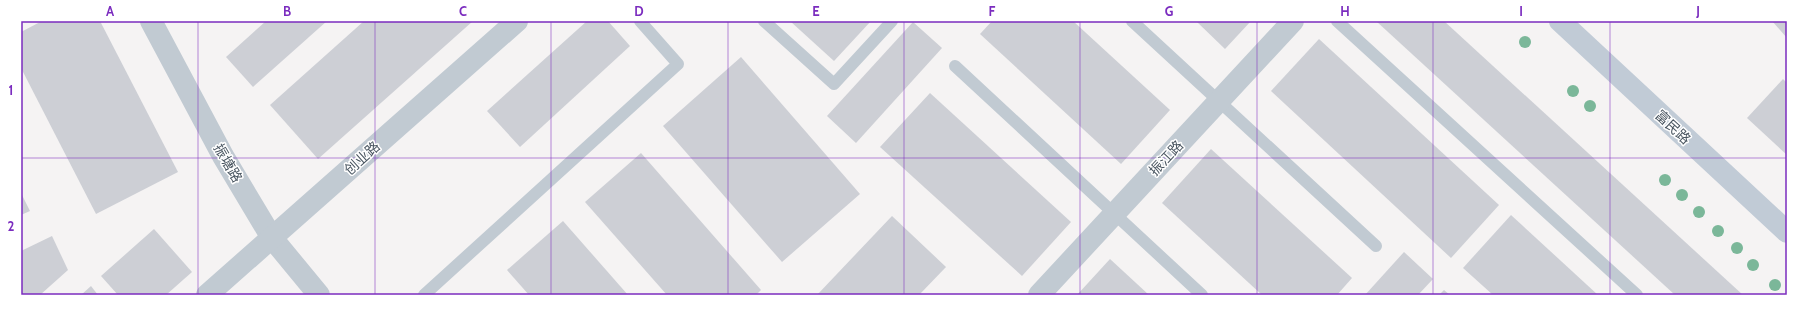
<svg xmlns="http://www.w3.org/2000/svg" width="1808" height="316" font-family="Cabin,'Noto Sans SC',sans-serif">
  <rect width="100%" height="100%" fill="#f5f3f3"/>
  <g fill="#cdcfd5">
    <path d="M42,21H100L178,172L96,214L21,68V32Z"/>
    <path d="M266,21H327L253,87L226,57Z"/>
    <path d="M364,21H473L318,159L270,105Z"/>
    <path d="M587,21H608L630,46L520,147L487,111Z"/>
    <path d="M790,21H871L834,61Z"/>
    <path d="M992,21H1073L1170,110L1121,164L980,34Z"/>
    <path d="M1196,21H1251L1225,49Z"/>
    <path d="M1376,21H1444L1743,295H1675Z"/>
    <path d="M1772,21H1787V38Z"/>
    <path d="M913,22L942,48L856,143L827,116Z"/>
    <path d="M1319,39L1499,205L1451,258L1271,91Z"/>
    <path d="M741,57L860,194L782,262L663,126Z"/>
    <path d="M1783,79L1787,83V155L1747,118Z"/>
    <path d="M930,93L1071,222L1022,276L880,147Z"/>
    <path d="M1211,149L1352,278L1337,295H1262L1162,203Z"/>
    <path d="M641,153L761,290L756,295H667L585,202Z"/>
    <path d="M21,193L30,211L21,215Z"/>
    <path d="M1511,215L1598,295H1493L1463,268Z"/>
    <path d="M892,216L946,267L919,295H817Z"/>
    <path d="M563,221L628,295H529L507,270Z"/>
    <path d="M154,229L192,272L166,295H118L101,276Z"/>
    <path d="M52,236L68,270L40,295H21V251Z"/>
    <path d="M1404,252L1433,279L1418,295H1365Z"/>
    <path d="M1110,259L1149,295H1077Z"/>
    <path d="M91,286L98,295H81Z"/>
    <path d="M1444,290L1450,295H1439Z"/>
  </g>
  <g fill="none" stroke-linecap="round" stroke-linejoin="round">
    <g stroke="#c1cad2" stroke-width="12">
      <path d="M764,21L834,84L892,21"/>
      <path d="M1132,21L1376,246"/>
      <path d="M1337,21L1637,295"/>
      <path d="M955,66L1202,295"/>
      <path d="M424,295L678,64L640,21"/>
    </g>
    <g stroke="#c1cad2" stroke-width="22">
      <path d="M151,21L223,156L272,238L319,295"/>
      <path d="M207,295L517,21"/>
      <path d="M1039,295L1293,21"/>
    </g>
    <path stroke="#c1cbd6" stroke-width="22" d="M1560,21L1787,232"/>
  </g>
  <g fill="#7bb799">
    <circle cx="1525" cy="42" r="6"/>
    <circle cx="1573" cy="91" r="6"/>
    <circle cx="1590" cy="106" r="6"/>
    <circle cx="1665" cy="180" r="6"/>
    <circle cx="1682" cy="195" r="6"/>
    <circle cx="1699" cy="212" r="6"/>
    <circle cx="1718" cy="231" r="6"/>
    <circle cx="1737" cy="248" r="6"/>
    <circle cx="1753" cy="265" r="6"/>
    <circle cx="1775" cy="285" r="6"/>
  </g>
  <path fill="none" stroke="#7b2cbf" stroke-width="1" stroke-opacity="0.55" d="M198,21V295M375,21V295M551,21V295M728,21V295M904,21V295M1080,21V295M1257,21V295M1433,21V295M1610,21V295M21,158H1787"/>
  <g text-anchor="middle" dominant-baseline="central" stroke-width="3" stroke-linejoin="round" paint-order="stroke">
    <g font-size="14" fill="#4a5661" stroke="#fff">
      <text transform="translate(1673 127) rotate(43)">富民路</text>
      <text transform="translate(362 158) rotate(-42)">创业路</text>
      <text transform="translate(1166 158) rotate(-47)">振江路</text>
      <text transform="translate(228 163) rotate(60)">振塘路</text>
    </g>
  </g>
  <rect width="1808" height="316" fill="none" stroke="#ffffff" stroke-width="44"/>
  <rect x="22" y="22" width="1764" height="272" fill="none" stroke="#7b2cbf" stroke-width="1.5"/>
  <g font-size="13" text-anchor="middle" font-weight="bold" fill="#7b2cbf">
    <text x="110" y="16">A</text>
    <text x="287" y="16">B</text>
    <text x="463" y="16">C</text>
    <text x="639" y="16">D</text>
    <text x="816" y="16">E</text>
    <text x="992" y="16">F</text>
    <text x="1169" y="16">G</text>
    <text x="1345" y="16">H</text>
    <text x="1521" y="16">I</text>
    <text x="1698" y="16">J</text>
    <text x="11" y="95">1</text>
    <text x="11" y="231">2</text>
  </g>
</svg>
